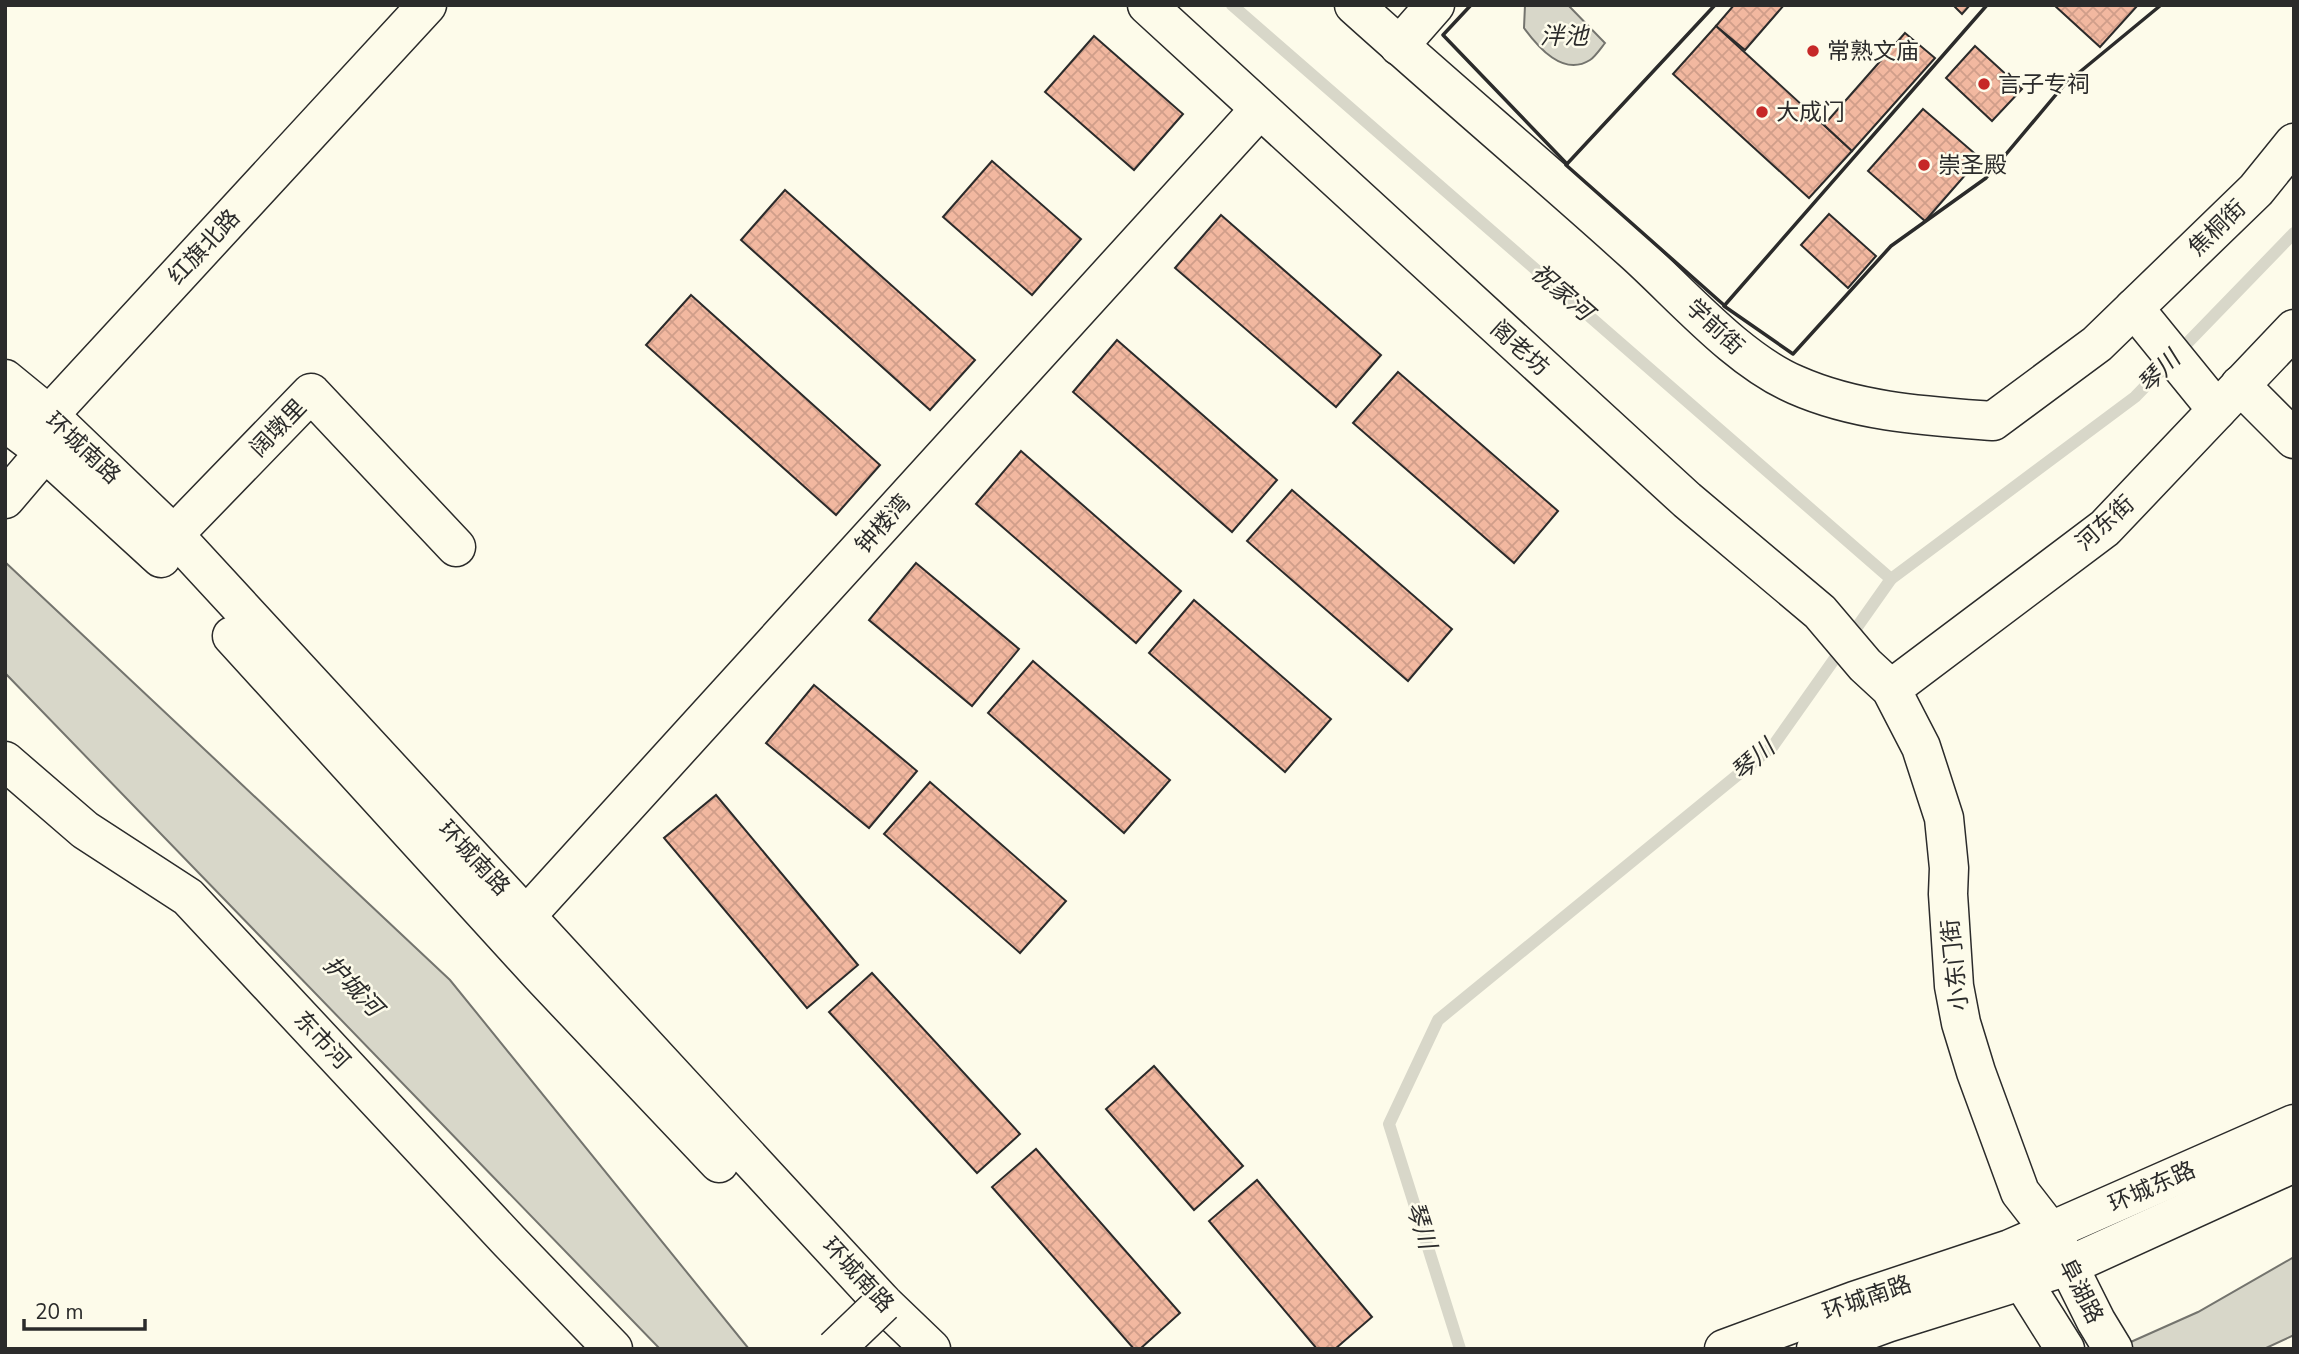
<svg xmlns="http://www.w3.org/2000/svg" width="2299" height="1354" font-family="'Nunito Sans','Noto Sans SC',sans-serif">
  <defs>
    <pattern id="building-cross-hatch" width="8" height="8" patternUnits="userSpaceOnUse" patternTransform="scale(1.75)"><rect width="8" height="8" fill="#f2b8a0"/><path d="M0 0l8 8M0 8l8-8" fill="none" stroke="#d09e8a"/></pattern>
  </defs>
  <rect width="100%" height="100%" fill="#fdfbea"/>
  <g fill="#d8d7c9" stroke="#74746e" stroke-width="2">
    <path d="M1525,5H1568L1605,43C1601,48 1595,57 1590,60C1563,77 1538,47 1524,28Z"/>
    <path d="M5,562L450,980L749,1349H660L5,673Z"/>
    <path d="M2294,1257V1335L2264,1349H2115L2198,1312Z"/>
  </g>
  <g fill="none" stroke-linecap="round" stroke-linejoin="round">
    <g stroke="#d8d7c9" stroke-width="12">
      <path d="M1232,5L1891,579"/>
      <path d="M1460,1349L1389,1124L1438,1020L1773,746L1891,579L2135,397L2294,233"/>
    </g>
  </g>
  <g fill="url(#building-cross-hatch)" stroke="#2b2b2b" stroke-width="2">
    <path d="M1734,5H1784L1745,50L1716,26Z"/>
    <path d="M1953,5H1970L1962,14Z"/>
    <path d="M2054,5H2138L2100,47Z"/>
    <path d="M1716,26L1852,151L1809,198L1673,74Z"/>
    <path d="M1905,33L1935,58L1852,151L1824,125Z"/>
    <path d="M1094,36L1183,114L1134,170L1045,92Z"/>
    <path d="M1975,46L2022,89L1992,121L1946,78Z"/>
    <path d="M1923,109L1980,158L1925,221L1868,171Z"/>
    <path d="M992,161L1081,239L1032,295L943,217Z"/>
    <path d="M785,190L975,360L930,410L741,240Z"/>
    <path d="M1829,214L1876,256L1848,288L1801,245Z"/>
    <path d="M1221,215L1381,355L1336,407L1175,268Z"/>
    <path d="M691,295L880,465L836,515L646,345Z"/>
    <path d="M1117,340L1277,480L1232,532L1073,392Z"/>
    <path d="M1398,372L1558,511L1514,563L1353,423Z"/>
    <path d="M1021,451L1181,591L1136,643L976,504Z"/>
    <path d="M1292,490L1452,629L1408,681L1247,541Z"/>
    <path d="M916,563L1019,649L972,706L869,620Z"/>
    <path d="M1194,600L1331,719L1285,772L1149,653Z"/>
    <path d="M1033,661L1170,780L1124,833L988,713Z"/>
    <path d="M814,685L917,771L869,828L766,743Z"/>
    <path d="M930,782L1066,901L1020,953L884,834Z"/>
    <path d="M716,795L858,965L807,1008L664,838Z"/>
    <path d="M872,973L1020,1134L977,1173L829,1012Z"/>
    <path d="M1154,1066L1243,1166L1194,1210L1106,1109Z"/>
    <path d="M1036,1149L1180,1313L1140,1349H1134L992,1187Z"/>
    <path d="M1257,1180L1372,1317L1335,1349H1317L1209,1221Z"/>
  </g>
  <g fill="none" stroke-linecap="round" stroke-linejoin="round">
    <defs>
      <g id="minor">
        <path d="M1147,5L1687,500L1820,612L1865,665L1891,689L1921,747L1944,818L1949,868L1948,894L1954,986L1961,1023L1976,1072L2020,1192L2051,1232"/>
        <path d="M1354,5C1446,88 1541,168 1633,251C1681,294 1737,360 1796,385C1857,412 1927,416 1993,421L2097,344L2256,190L2294,143"/>
        <path d="M1399,46L1435,5"/>
        <path d="M2134,308L2217,410"/>
        <path d="M2240,385L2294,439"/>
        <path d="M49,415L427,5"/>
        <path d="M156,553L311,393L456,547"/>
        <path d="M1891,689L2105,528L2294,329"/>
        <path d="M5,761L85,830L188,897L509,1241L613,1349"/>
        <path d="M507,937L1259,110"/>
      </g>
      <g id="major">
        <path d="M5,379L49,415L174,535L883,1303L931,1349"/>
        <path d="M5,422L45,452L161,558"/>
        <path d="M5,499L45,452L47,429"/>
        <path d="M232,636L541,975L719,1163"/>
        <path d="M2057,1243L2096,1321L2113,1349"/>
        <path d="M2013,1257L2021,1279L2065,1349"/>
        <path d="M1724,1349L1854,1301L2010,1249L2294,1124"/>
        <path d="M1816,1349L1887,1323L2068,1266L2294,1163"/>
      </g>
    </defs>
    <use href="#minor" stroke="#2b2b2b" stroke-width="41"/>
    <use href="#major" stroke="#2b2b2b" stroke-width="41"/>
    <use href="#minor" stroke="#fdfbea" stroke-width="38"/>
    <use href="#major" stroke="#fdfbea" stroke-width="38"/>
    <defs>
      <path id="minor-bridge" d="M835,1349L883,1303"/>
    </defs>
    <use href="#minor-bridge" stroke="#2b2b2b" stroke-width="41" stroke-linecap="butt"/>
    <use href="#minor-bridge" stroke="#fdfbea" stroke-width="38"/>
    <g stroke="#2b2b2b" stroke-width="3.5">
      <path d="M1471,5L1443,35L1567,164"/>
      <path d="M1715,5L1566,165L1725,306"/>
      <path d="M1987,5L1724,306L1793,354L1891,246L1986,178L2064,85L2161,5"/>
    </g>
  </g>
  <g fill="#c62828" stroke="#fdfbea" stroke-width="2.5">
    <circle cx="1813" cy="51" r="7"/>
    <circle cx="1984" cy="84" r="7"/>
    <circle cx="1762" cy="112" r="7"/>
    <circle cx="1924" cy="165" r="7"/>
  </g>
  <g text-anchor="middle" dominant-baseline="central" stroke-width="5" stroke-linejoin="round" paint-order="stroke">
    <g font-size="23" fill="#2b2b2b" stroke="#fdfbea" text-anchor="start">
      <text x="1827" y="51">常熟文庙</text>
      <text x="1998" y="84">言子专祠</text>
      <text x="1776" y="112">大成门</text>
      <text x="1938" y="165">崇圣殿</text>
    </g>
    <g font-size="23" fill="#2b2b2b" stroke="#fdfbea">
      <text transform="translate(2217 228) rotate(-44)">焦桐街</text>
      <text transform="translate(204 247) rotate(-47)">红旗北路</text>
      <text transform="translate(1715 327) rotate(43)">学前街</text>
      <text transform="translate(1520 348) rotate(42)">阁老坊</text>
      <text transform="translate(278 428) rotate(-46)">阔墩里</text>
      <text transform="translate(83 448) rotate(43)">环城南路</text>
      <text transform="translate(2105 523) rotate(-42)">河东街</text>
      <text transform="translate(883 524) rotate(-48)">钟楼湾</text>
      <text transform="translate(474 858) rotate(47)">环城南路</text>
      <text transform="translate(1955 965) rotate(-96)">小东门街</text>
      <text transform="translate(322 1040) rotate(47)">东市河</text>
      <text transform="translate(2152 1187) rotate(-24)">环城东路</text>
      <text transform="translate(858 1275) rotate(47)">环城南路</text>
      <text transform="translate(2081 1291) rotate(63)">阜湖路</text>
      <text transform="translate(1867 1298) rotate(-19)">环城南路</text>
    </g>
    <g font-size="24" font-style="italic" fill="#2b2b2b" stroke="#fdfbea">
      <text x="1564" y="36">泮池</text>
      <text transform="translate(1562 292) rotate(41)">祝家河</text>
      <text transform="translate(2159 372) rotate(-46)">琴川</text>
      <text transform="translate(1753 760) rotate(-42)">琴川</text>
      <text transform="translate(353 986) rotate(46)">护城河</text>
      <text transform="translate(1421 1225) rotate(72)">琴川</text>
    </g>
  </g>
  <rect width="2299" height="1354" fill="none" stroke="#2b2b2b" stroke-width="14"/>
  <path d="M24 1319v10h121v-10" fill="none" stroke="#2b2b2b" stroke-width="3.5"/>
  <text x="35" y="1319" font-size="21" fill="#2b2b2b" stroke="#fdfbea" stroke-width="5" paint-order="stroke">20 m</text>
</svg>
